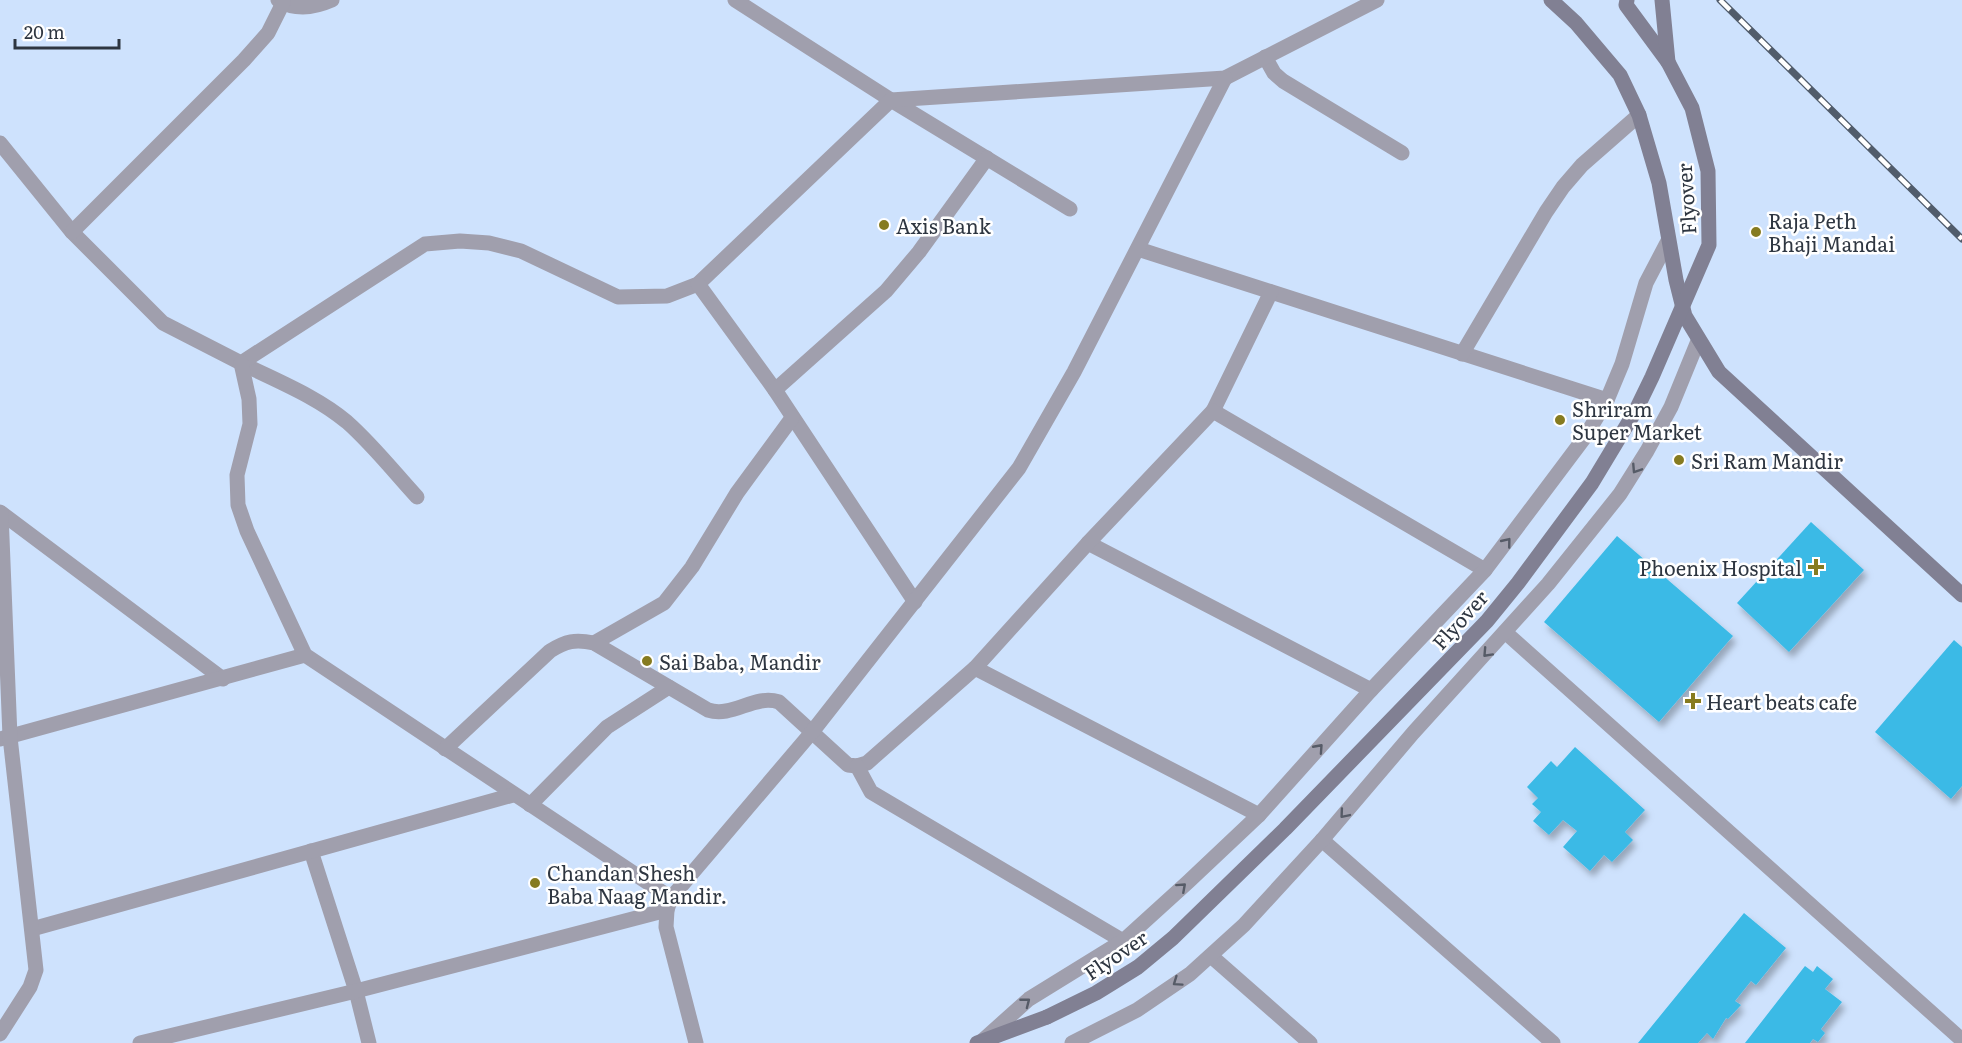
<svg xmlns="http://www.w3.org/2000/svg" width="1962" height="1043" font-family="Literata,serif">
  <defs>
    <filter id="shadow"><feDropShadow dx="3.5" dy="6" stdDeviation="3" flood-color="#0004"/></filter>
  </defs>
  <rect width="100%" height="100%" fill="#cee2fd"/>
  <g fill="#3abae6" filter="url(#shadow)">
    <path d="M1811,522L1864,570L1789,652L1737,603Z"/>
    <path d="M1617,536L1733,636L1659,722L1544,622Z"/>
    <path d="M1954,640L1962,647V786L1951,799L1875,732Z"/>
    <path d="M1575,747L1645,810L1625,832L1633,840L1612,862L1604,855L1590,871L1563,847L1577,831L1563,820L1549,835L1533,821L1541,812L1532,804L1538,798L1527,787L1551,761L1557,767Z"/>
    <path d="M1744,913L1786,948L1756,985L1751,981L1735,1001L1741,1005L1728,1019L1726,1018L1713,1039L1707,1033L1698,1043H1638Z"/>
    <path d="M1805,966L1813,972L1817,966L1833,979L1825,989L1842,1002L1821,1029L1825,1033L1818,1042L1813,1039L1810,1043H1745Z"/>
  </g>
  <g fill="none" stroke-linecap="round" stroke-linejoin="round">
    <g stroke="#a09fad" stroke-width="15">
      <path d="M1265,57L1274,73L1283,81L1402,153"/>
      <path d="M241,363C277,381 316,396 347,422C373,445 394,472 417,497"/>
    </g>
    <g stroke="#a09fad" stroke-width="15">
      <path d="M278,0C296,11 314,8 332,0"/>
      <path d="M735,0L891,100L1070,209"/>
      <path d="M0,143L72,232L163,323L241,363L425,244L460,241L489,243L521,251L618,297L667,296L698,284L891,100L1225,78L1377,0"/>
      <path d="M72,232L244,60L268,33L283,3"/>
      <path d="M1138,249L1607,400"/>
      <path d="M698,284L775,390L915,602"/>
      <path d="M1462,354L1546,212L1563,187L1582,165L1639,115"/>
      <path d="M241,363L249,399L250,424L237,475L238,505L247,531L305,655L671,898"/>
      <path d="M775,390L886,291L919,252L987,158"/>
      <path d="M1213,411L1271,292"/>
      <path d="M0,512L223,679"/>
      <path d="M1088,543L1371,690"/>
      <path d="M1505,632L1962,1040"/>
      <path d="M594,643L664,603L692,567L737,493L792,418"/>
      <path d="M975,668L1259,815"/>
      <path d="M0,739L305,655"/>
      <path d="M445,749L550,651C566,641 575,639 594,643L708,710C733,718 754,694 779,702L848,765L857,766L867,763L975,668L1088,543L1213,411L1485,570"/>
      <path d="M857,766L871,792L1123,941"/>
      <path d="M530,805L607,727L669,687"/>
      <path d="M1322,840L1553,1043"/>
      <path d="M311,851L356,991L369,1043"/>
      <path d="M32,929L513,795"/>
      <path d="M1211,956L1310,1043"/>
      <path d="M0,1034L30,987L36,970L10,737L1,513"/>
      <path d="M982,1041L1029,999L1123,941L1188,882L1259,815L1371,690L1485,570L1585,437L1607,400L1622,364L1646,283L1668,241"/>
      <path d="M140,1043L356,991L667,910"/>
      <path d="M696,1043L666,927L667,910L671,898L812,732L1019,468L1074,372L1225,78"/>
      <path d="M1072,1043L1137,1010L1190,974L1244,925L1322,840L1413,733L1548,584L1620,494L1647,451L1671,407L1698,341"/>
    </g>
    <g stroke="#818093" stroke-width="15">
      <path d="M1551,0L1576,23L1620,75L1639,115L1659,183L1676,280L1685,316L1719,372L1962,595"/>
      <path d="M1627,0L1626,5L1668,62"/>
      <path d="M977,1043L1047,1017"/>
    </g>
    <defs>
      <path id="rail" d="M1720,0L1962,239"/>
    </defs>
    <use href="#rail" stroke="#515c6b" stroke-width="7"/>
    <use href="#rail" stroke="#fff" stroke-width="4.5" stroke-dasharray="14" stroke-linecap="butt"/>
    <path stroke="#818093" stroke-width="15" d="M1047,1017L1096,993L1138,967L1173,938L1285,829L1487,621L1518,583L1592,483L1636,410L1652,377L1709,245L1708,171L1692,108L1668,62L1662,0"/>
  </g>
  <defs><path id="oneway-chevron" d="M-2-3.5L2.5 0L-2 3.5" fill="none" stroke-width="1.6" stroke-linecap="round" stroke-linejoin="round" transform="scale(1.5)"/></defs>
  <g stroke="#565b67">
    <use href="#oneway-chevron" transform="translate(1636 469) rotate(123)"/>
    <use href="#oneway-chevron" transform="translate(1507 542) rotate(-51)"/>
    <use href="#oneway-chevron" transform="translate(1487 653) rotate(133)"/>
    <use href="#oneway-chevron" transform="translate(1319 748) rotate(-48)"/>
    <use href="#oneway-chevron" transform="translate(1344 814) rotate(130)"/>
    <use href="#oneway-chevron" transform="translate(1182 887) rotate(-42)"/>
    <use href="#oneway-chevron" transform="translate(1177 982) rotate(145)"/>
    <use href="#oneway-chevron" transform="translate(1026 1002) rotate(-38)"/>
  </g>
  <g fill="#867b20" stroke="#fff" stroke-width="2">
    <circle cx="884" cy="225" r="6"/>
    <circle cx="1756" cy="232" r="6"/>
    <circle cx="1560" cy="420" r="6"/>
    <circle cx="1679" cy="460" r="6"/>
    <path d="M1813 558h6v6h6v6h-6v6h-6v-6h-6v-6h6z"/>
    <circle cx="647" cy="661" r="6"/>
    <path d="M1690 692h6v6h6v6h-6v6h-6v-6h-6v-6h6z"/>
    <circle cx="535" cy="883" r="6"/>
  </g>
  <g text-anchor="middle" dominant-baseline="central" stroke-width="5" stroke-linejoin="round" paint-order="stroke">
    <g font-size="20" fill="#2e3641" stroke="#fff">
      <text transform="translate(1685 199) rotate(-94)">Flyover</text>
      <text transform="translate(1459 619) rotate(-48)">Flyover</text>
      <text transform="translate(1115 954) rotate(-34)">Flyover</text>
    </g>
    <g font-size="20" fill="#2e3641" stroke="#fff" text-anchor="start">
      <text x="1768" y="220">Raja Peth<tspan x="1768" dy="23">Bhaji Mandai</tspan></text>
      <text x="896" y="225">Axis Bank</text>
      <text x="1572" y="408">Shriram<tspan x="1572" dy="23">Super Market</tspan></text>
      <text x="1691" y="460">Sri Ram Mandir</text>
      <text x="1802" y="567" text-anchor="end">Phoenix Hospital</text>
      <text x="659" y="661">Sai Baba, Mandir</text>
      <text x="1706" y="701">Heart beats cafe</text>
      <text x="547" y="872">Chandan Shesh<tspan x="547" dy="23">Baba Naag Mandir.</tspan></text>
    </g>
  </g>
  <path d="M15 39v9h104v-9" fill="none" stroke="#2e3641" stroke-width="3"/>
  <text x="24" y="39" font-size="18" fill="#2e3641" stroke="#ffffff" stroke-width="4.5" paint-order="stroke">20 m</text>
</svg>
